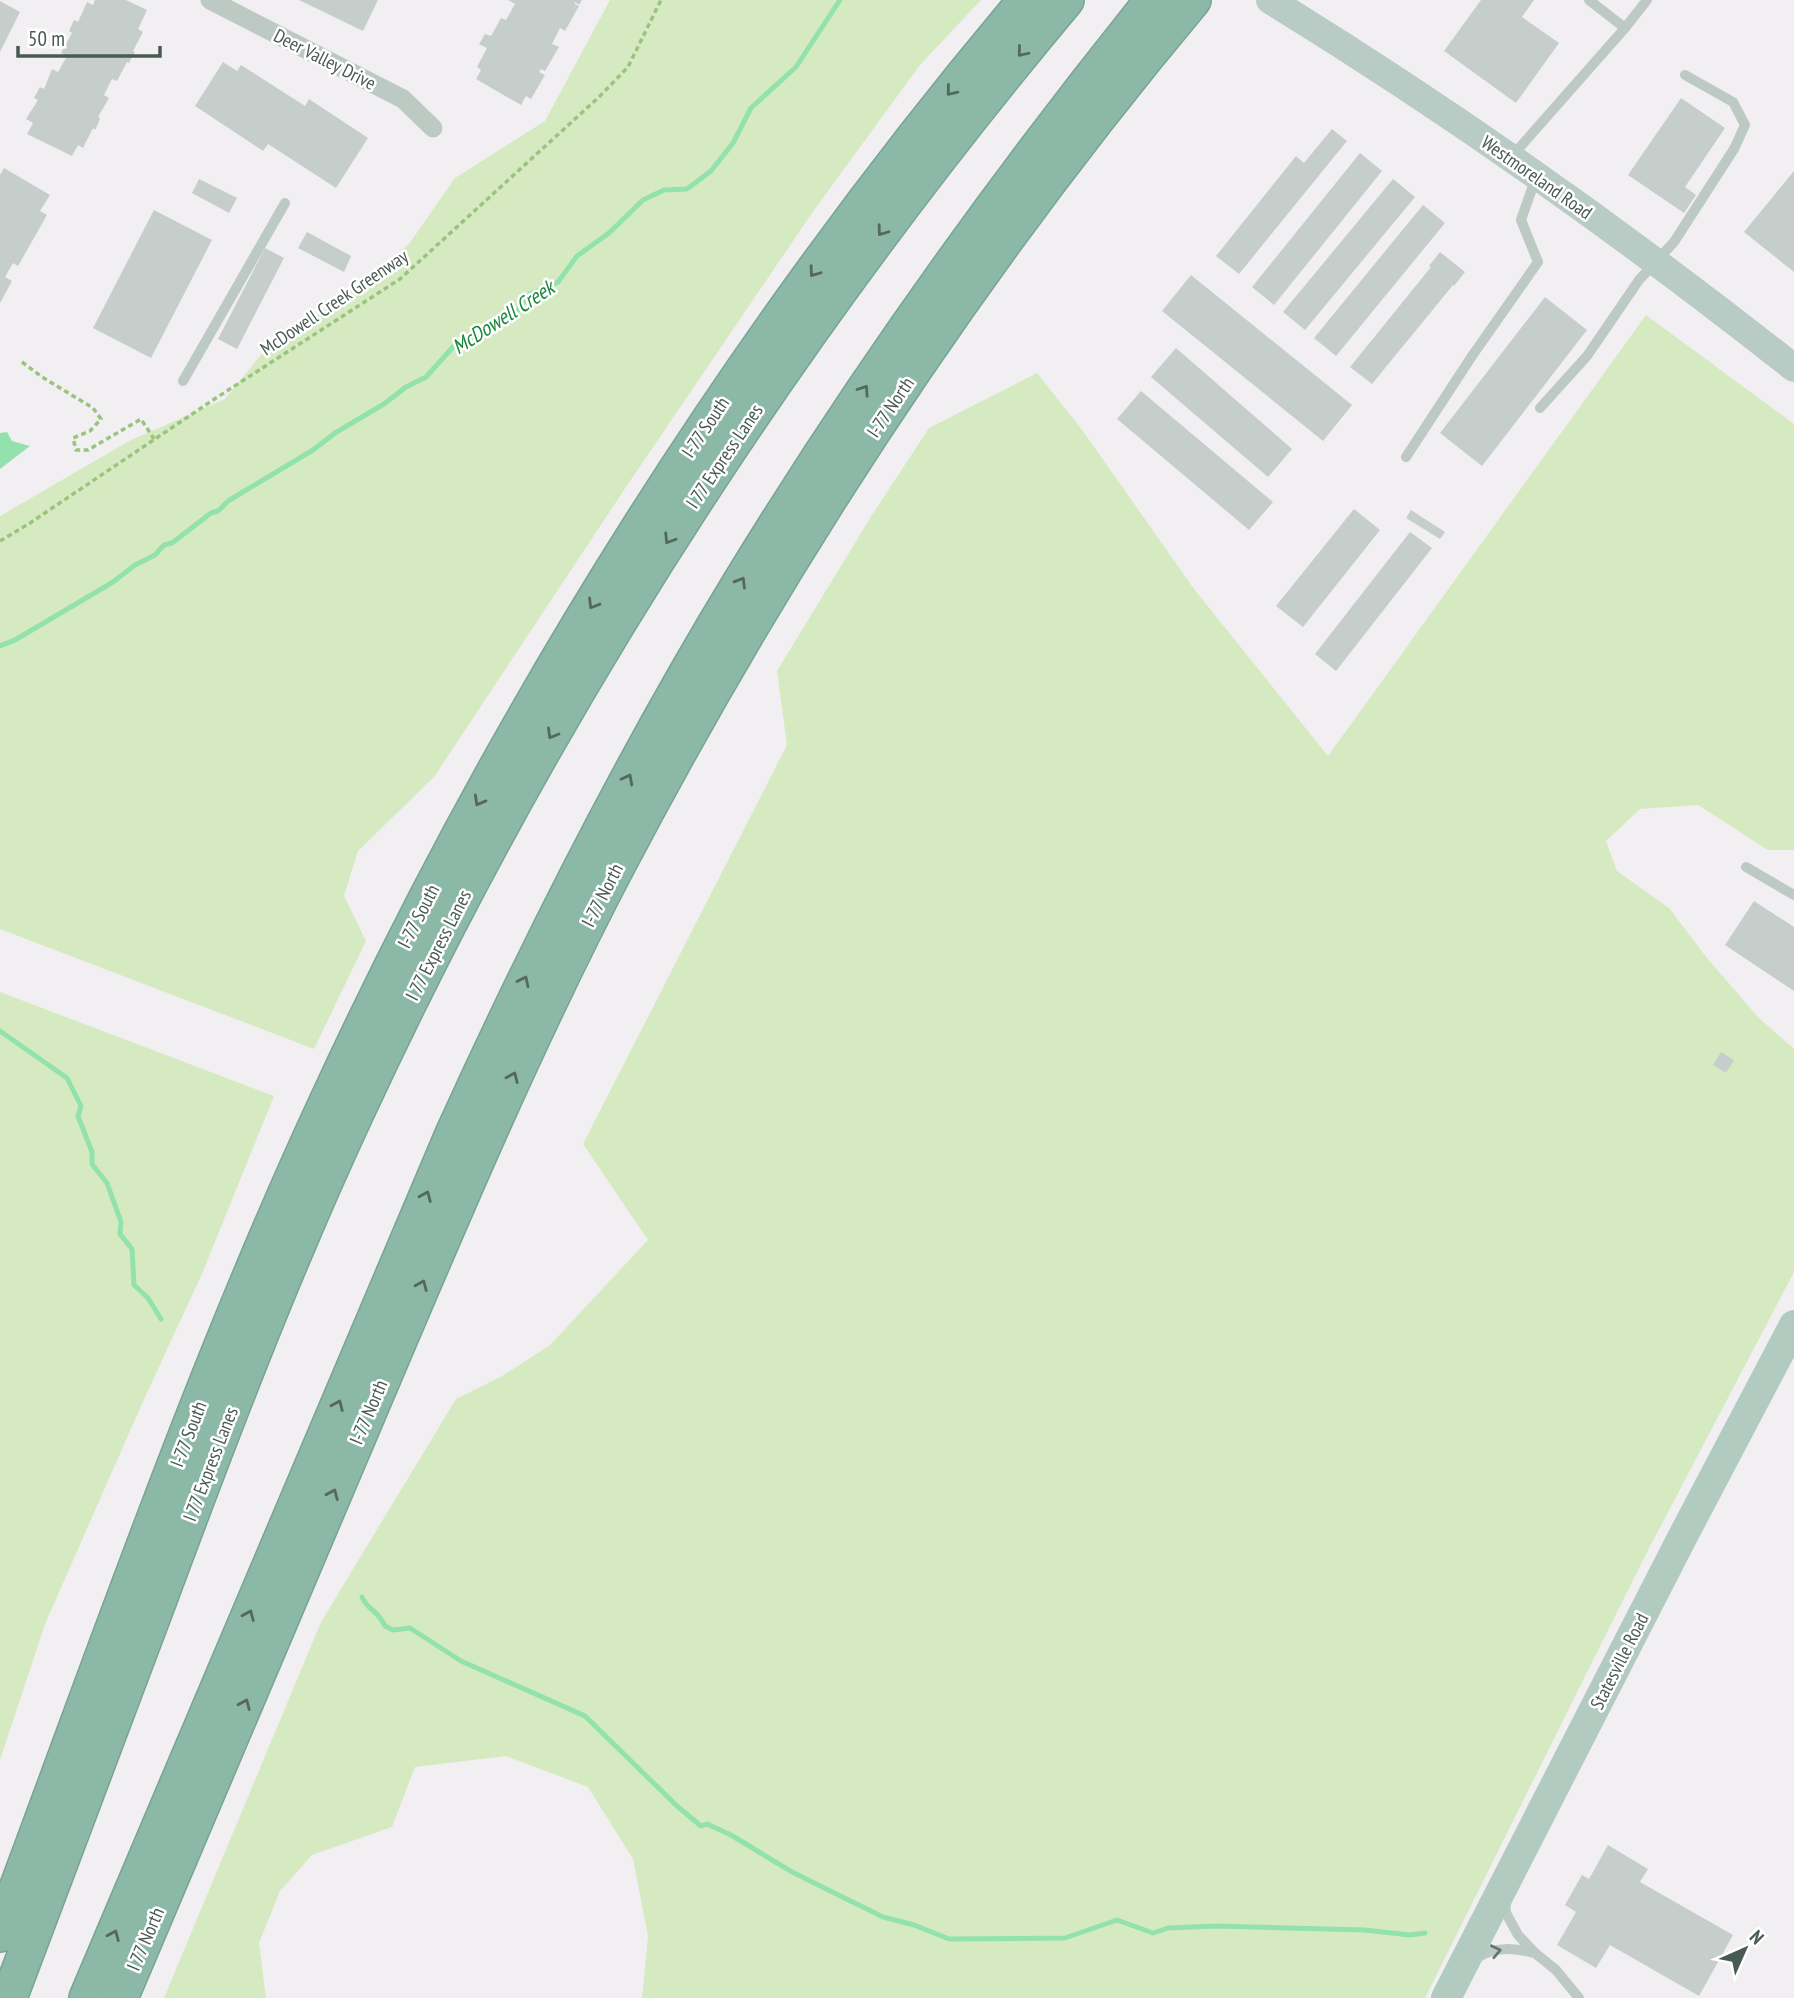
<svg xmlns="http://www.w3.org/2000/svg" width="1794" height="1998" font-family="'PT Sans Narrow',sans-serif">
  <rect width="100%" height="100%" fill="#f1eff1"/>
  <g fill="#d6eac2">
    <path d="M610,0H981L920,65L812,213L626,487L434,777L358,851L344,896L366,941L314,1049L0,929V516L129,441L225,399L265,350L352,291L409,244L455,178L545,121Z"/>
    <path d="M1646,315L1794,424V850H1768L1698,805L1640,809L1606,841L1617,871L1669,908L1707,958L1759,1018L1794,1049V1272L1644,1558L1425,1998H642L648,1936L633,1859L588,1787L506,1756L415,1767L392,1827L312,1855L280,1891L259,1943L266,1998H164L321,1622L456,1399L502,1376L550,1345L648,1240L583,1144L787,745L777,671L872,515L929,428L1037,373L1083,431L1194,589L1328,756Z"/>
    <path d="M0,992L274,1096L202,1274L145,1397L45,1624L0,1760Z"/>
  </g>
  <path fill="#93e2ad" d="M7,432L12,441L30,446L0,469V433Z"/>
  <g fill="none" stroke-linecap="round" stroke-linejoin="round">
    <g stroke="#93e2ad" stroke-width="5">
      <path d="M0,646L15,640L113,582L135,565L155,555L164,545L172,543L211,513L218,511L228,501L313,450L335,433L384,404L406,387L426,377L453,347L514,315L530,294L558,282L577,256L609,233L643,200L664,190L687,189L711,171L733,143L751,108L796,67L840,0"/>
      <path d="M0,1031L67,1078L81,1106L78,1116L92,1152V1164L107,1183L121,1222L120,1234L132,1249L134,1285L148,1298L161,1319"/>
      <path d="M362,1597C368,1611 377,1609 385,1626L393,1630L410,1628L461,1661L585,1716L677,1806L701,1826L707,1824L731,1835L792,1872L883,1917L914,1925L949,1939L1065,1938L1117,1920L1153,1933L1168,1928L1216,1926L1364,1930L1410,1935L1425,1933"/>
    </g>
  </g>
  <g fill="#c6cecc">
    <path d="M95,0H126L147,10L138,29L143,32L133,51L135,52L132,57L129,63L127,62L117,81L112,79L104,95L109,98L98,117L100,118L98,124L95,130L93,128L83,148L78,145L72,156L27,134L33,123L26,119L38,100L34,98L40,87L44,89L52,69L58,72L67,56L61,53L72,33L69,31L74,20L78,22L87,2L93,5Z"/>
    <path d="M299,0H378L363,31Z"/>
    <path d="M508,0H582L579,5L575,2V4L579,6L565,31L560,28L552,44L559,47L545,71L541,69L539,72L545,75L531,99L526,96L521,105L476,79L481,70L477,67L487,48L479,44L485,34L491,36L501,18L506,20L515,4Z"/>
    <path d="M1481,0H1534L1522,17L1559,43L1516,103L1444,51Z"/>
    <path d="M0,1L20,12L0,52Z"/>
    <path d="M223,62L237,71L241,65L305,106L309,99L368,138L336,188L268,144L263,151L195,106Z"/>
    <path d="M1681,98L1725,128L1685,187L1696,195L1684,213L1628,175Z"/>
    <path d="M1332,129L1347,141L1239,274L1216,256L1296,156L1304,163Z"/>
    <path d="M1360,153L1382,171L1274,305L1252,287Z"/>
    <path d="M4,168L50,195L40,211L47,215L18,266L13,263L5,277L12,281L0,303V175Z"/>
    <path d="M1794,171V272L1744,232Z"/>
    <path d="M199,179L237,198L229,213L192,193Z"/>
    <path d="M1393,179L1415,197L1305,330L1283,312Z"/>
    <path d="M1423,205L1445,223L1336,356L1314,338Z"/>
    <path d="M154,210L212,240L151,358L93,328Z"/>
    <path d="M307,232L351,256L344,272L298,248Z"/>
    <path d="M265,248L284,258L237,349L218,339Z"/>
    <path d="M1440,252L1465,272L1454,286L1453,285L1372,384L1350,367L1431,267L1429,266Z"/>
    <path d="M1191,275L1352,405L1323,441L1162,311Z"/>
    <path d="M1545,297L1587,330L1482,466L1440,433Z"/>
    <path d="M1176,348L1292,449L1268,477L1151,377Z"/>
    <path d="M1141,391L1273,502L1249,530L1117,419Z"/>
    <path d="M1354,509L1380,530L1303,627L1276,606Z"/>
    <path d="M1411,510L1445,532L1440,539L1406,518Z"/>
    <path d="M1410,532L1432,548L1336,671L1315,654Z"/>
    <path d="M1754,901L1794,927V991L1725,945Z"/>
    <path d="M1721,1052L1734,1060L1726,1073L1713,1065Z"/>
    <path d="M1608,1845L1648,1869L1640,1882L1733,1935L1699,1996L1610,1945L1596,1968L1557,1945L1576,1912L1565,1905L1582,1875L1589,1879Z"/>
  </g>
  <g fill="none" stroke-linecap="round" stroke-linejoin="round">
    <defs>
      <g id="highway">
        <path d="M0,1934C105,1655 202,1371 328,1100C510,705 745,333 1026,0"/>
        <path d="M9,1998C59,1866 108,1734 158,1602C219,1438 281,1274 355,1115C541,713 782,339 1066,0"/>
        <path d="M87,1998L454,1132C540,943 634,757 742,580C866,377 1004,185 1153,0"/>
        <path d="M120,1998C202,1805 284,1611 366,1418C445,1232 523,1045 617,866C778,559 970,266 1193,0"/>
      </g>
    </defs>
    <use href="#highway" stroke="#77a493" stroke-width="38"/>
    <g stroke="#99c47d" stroke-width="3.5" stroke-dasharray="5 3.5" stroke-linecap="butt">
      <path d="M22,362L42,377L93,408L101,419L90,431L73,438L76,450H88L141,419L154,439"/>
      <path d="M0,541L30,523L216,398L400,279L599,97L628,67L661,0"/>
    </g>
    <g stroke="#bccac3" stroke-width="10">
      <path d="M1625,28L1647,0"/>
      <path d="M1513,155L1625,28L1589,0"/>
      <path d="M183,381L285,203"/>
      <path d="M1540,408L1587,356L1639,280L1674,242L1734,149L1745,125L1733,102L1685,75"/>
      <path d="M1406,457L1472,356L1538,262L1521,220L1535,180"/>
      <path d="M1746,867L1794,895"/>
      <path d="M1505,1901L1506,1913L1518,1935L1535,1953L1556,1970L1579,1998"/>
      <path d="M1477,1958C1496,1946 1513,1948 1535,1953"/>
    </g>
    <path stroke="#bccac3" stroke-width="19" d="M210,0L403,99L433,128"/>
    <path stroke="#b9cbc5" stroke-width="28" d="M1270,0C1452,112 1627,236 1794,368"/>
    <path stroke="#b1cbc1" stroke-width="30" d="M1446,1998L1685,1532L1794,1325"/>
    <use href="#highway" stroke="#8cb8a7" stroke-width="35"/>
  </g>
  <defs><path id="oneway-chevron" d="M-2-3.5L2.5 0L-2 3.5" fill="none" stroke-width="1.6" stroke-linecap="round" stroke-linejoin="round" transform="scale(1.75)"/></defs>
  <g stroke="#536860">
    <use href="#oneway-chevron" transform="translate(1022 52) rotate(130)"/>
    <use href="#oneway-chevron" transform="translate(951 91) rotate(129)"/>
    <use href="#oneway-chevron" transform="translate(882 231) rotate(126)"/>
    <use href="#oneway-chevron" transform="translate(814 272) rotate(126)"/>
    <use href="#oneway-chevron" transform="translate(864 390) rotate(-56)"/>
    <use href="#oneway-chevron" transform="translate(669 539) rotate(122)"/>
    <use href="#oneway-chevron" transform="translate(741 582) rotate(-59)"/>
    <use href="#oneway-chevron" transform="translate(593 604) rotate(121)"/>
    <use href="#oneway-chevron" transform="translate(552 734) rotate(120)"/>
    <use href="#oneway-chevron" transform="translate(628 779) rotate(-62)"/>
    <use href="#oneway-chevron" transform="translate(479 801) rotate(119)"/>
    <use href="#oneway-chevron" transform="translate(524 981) rotate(-64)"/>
    <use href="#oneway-chevron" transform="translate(513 1077) rotate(-66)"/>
    <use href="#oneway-chevron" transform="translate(426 1196) rotate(-67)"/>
    <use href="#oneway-chevron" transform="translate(422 1285) rotate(-67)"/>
    <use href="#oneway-chevron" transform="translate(338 1405) rotate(-67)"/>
    <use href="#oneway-chevron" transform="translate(333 1494) rotate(-67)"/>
    <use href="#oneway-chevron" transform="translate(249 1615) rotate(-67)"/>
    <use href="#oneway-chevron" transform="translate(245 1704) rotate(-67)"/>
    <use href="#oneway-chevron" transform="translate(114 1935) rotate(-67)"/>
  </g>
  <use stroke="#66766f" href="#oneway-chevron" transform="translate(1496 1951) rotate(-12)"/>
  <g text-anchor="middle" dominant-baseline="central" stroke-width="5" stroke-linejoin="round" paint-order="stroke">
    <g font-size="19" fill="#495a53" stroke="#fff">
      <text transform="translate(325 59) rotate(27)">Deer Valley Drive</text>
      <text transform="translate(1537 177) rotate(35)">Westmoreland Road</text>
      <text transform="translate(334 302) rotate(-34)">McDowell Creek Greenway</text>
      <text transform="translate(890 407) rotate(-56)">I-77 North</text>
      <text transform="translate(705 427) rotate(-56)">I-77 South</text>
      <text transform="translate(724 456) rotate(-56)">I 77 Express Lanes</text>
      <text transform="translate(602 895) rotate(-63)">I-77 North</text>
      <text transform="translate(418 916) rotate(-63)">I-77 South</text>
      <text transform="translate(438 945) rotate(-63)">I 77 Express Lanes</text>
      <text transform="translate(368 1412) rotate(-67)">I-77 North</text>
      <text transform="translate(188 1434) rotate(-69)">I-77 South</text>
      <text transform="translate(210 1464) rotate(-69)">I 77 Express Lanes</text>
      <text transform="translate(1619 1661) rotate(-63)">Statesville Road</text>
      <text transform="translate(145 1939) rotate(-67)">I 77 North</text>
    </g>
    <g font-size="21" font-style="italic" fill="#1a853c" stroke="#fff">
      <text transform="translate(503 317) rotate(-33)">McDowell Creek</text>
    </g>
  </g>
  <g transform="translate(1745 1949) rotate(45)" stroke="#ffffff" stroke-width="5" paint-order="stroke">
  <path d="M0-5L12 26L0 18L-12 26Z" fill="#495a53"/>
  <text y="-10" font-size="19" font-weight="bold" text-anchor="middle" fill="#495a53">N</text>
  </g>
  <path d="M18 46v10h142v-10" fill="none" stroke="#495a53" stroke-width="3.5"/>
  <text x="28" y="46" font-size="21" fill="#495a53" stroke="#ffffff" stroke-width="5" paint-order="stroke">50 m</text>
</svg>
